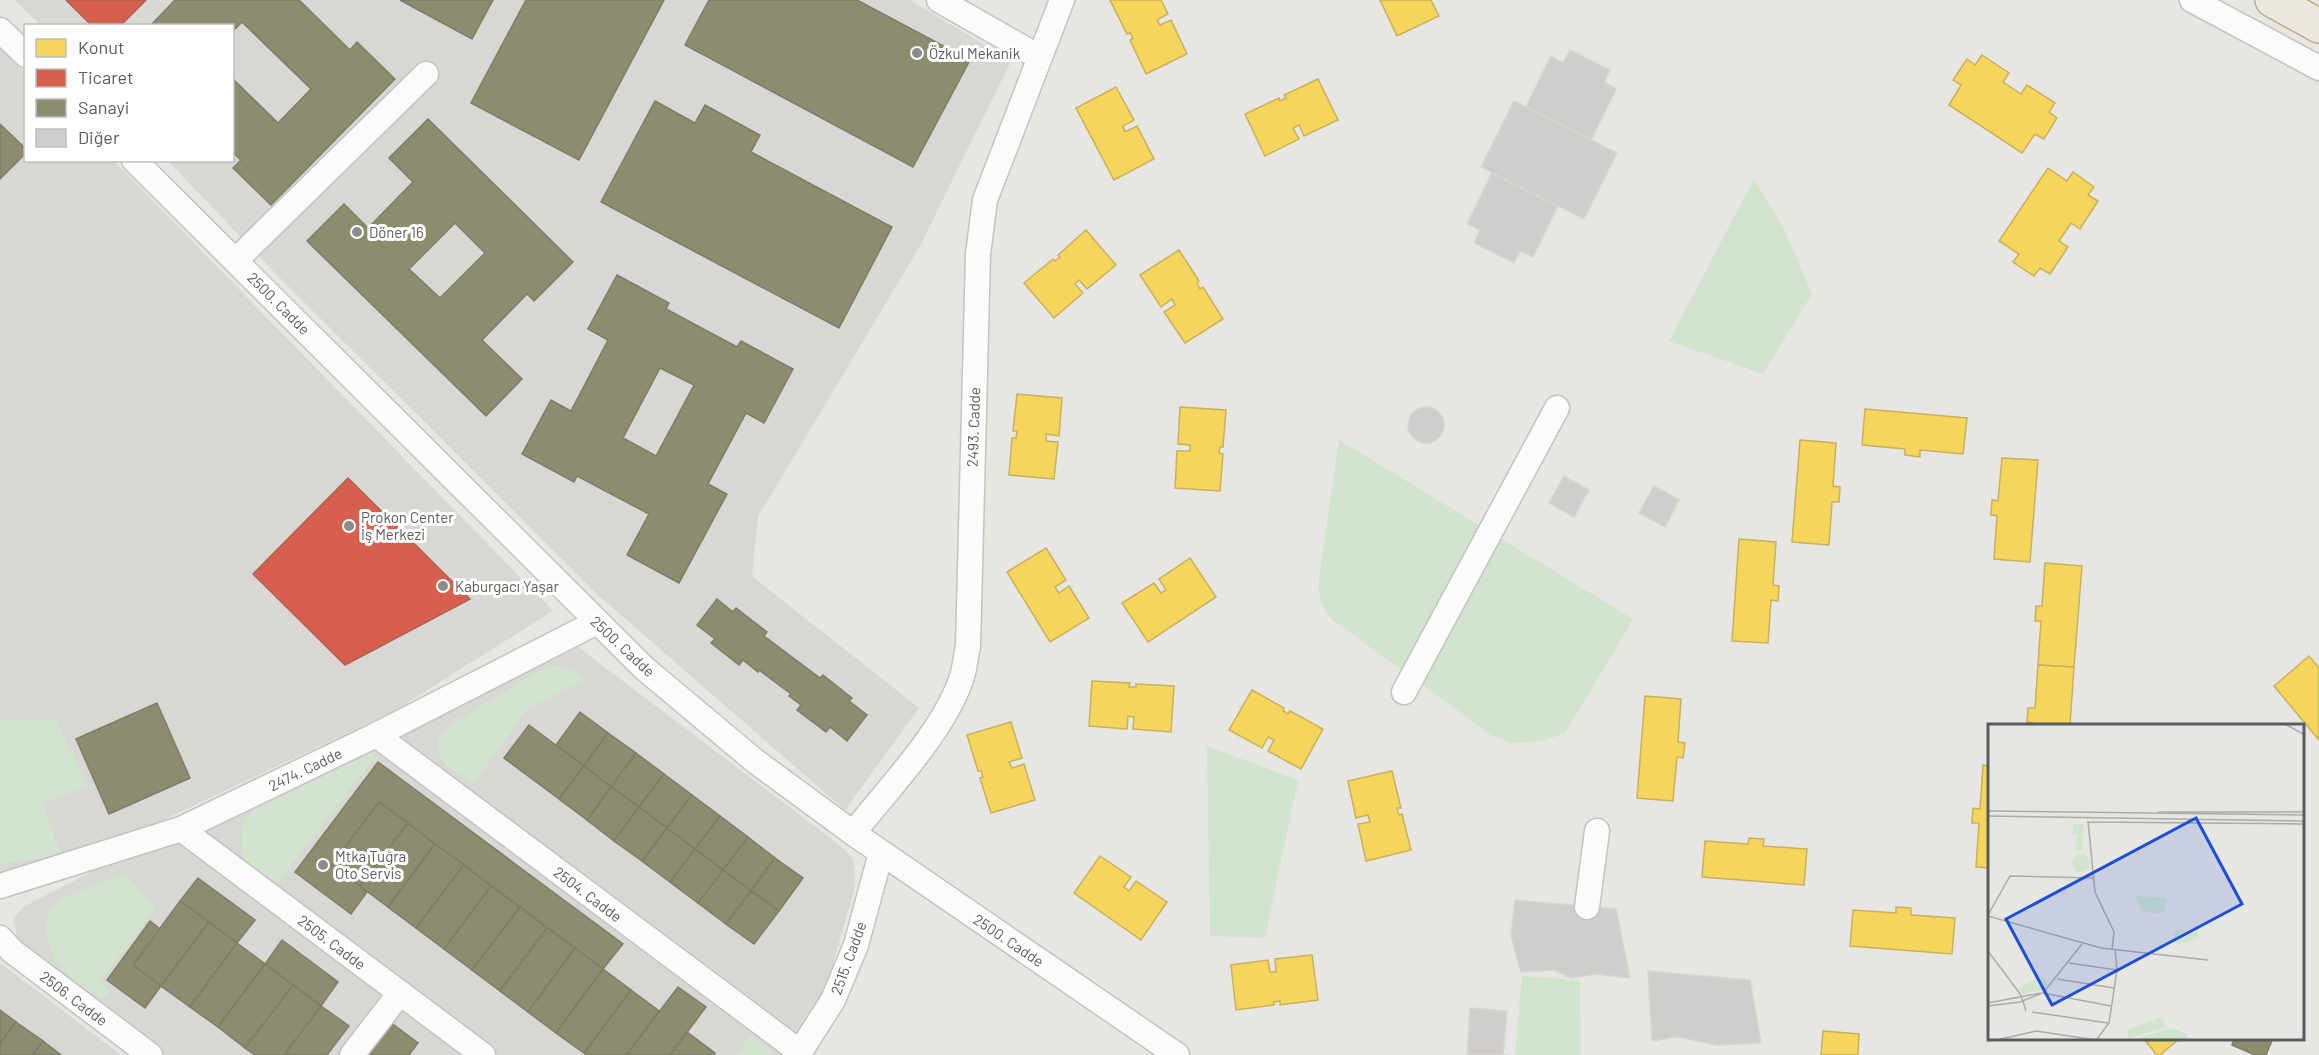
<svg xmlns="http://www.w3.org/2000/svg" width="2319" height="1055" font-family="Barlow,sans-serif">
  <rect width="100%" height="100%" fill="#e8e6e2"/>
  <g fill="#d9d7d3">
    <path d="M15,0H910L1011,61L920,246L758,517L752,576L919,708L845,810L598,595L281,279L168,161L232,160V26L40,25Z"/>
    <path d="M0,46L25,72L26,160L114,161L553,611L394,711L136,833L0,881Z"/>
    <path d="M578,647L842,847L854,860L855,887L830,974L809,1023L785,1055H164L19,945L13,919L23,907L97,869L232,815Z"/>
    <path d="M0,963L121,1055H0Z"/>
  </g>
  <g fill="#d1e4cd">
    <path d="M1754,179L1783,227L1812,294L1763,374L1669,341Z"/>
    <path d="M1339,440L1633,619L1565,733L1543,741L1510,743L1491,735L1330,618L1322,604L1318,585Z"/>
    <path d="M548,665L567,668L587,679L526,710L475,783C451,770 425,758 444,729Z"/>
    <path d="M56,719L88,786L42,803L62,855L0,864V721Z"/>
    <path d="M1207,746L1298,780L1265,938L1210,936Z"/>
    <path d="M370,753L376,755L275,886L245,861C240,844 238,825 251,812Z"/>
    <path d="M125,874L156,908L100,982L110,991L102,999C75,983 50,966 47,932C46,925 47,915 51,909C60,894 108,881 125,874Z"/>
    <path d="M1522,976L1580,980L1581,1055H1515Z"/>
    <path d="M751,1035L772,1051L769,1055H736Z"/>
  </g>
  <g fill="#f6d55c" stroke="#c7b15d" stroke-width="1.5">
    <path d="M1110,0H1161L1168,14L1157,20L1160,25L1171,20L1187,54L1146,74L1130,40L1133,38L1130,33L1127,34Z"/>
    <path d="M1380,0H1431L1439,16L1397,36Z"/>
    <path d="M1982,55L2009,73L2003,82L2021,94L2027,85L2055,103L2049,112L2057,118L2044,139L2035,134L2022,153L1949,105L1961,85L1953,80L1967,59L1975,65Z"/>
    <path d="M1318,79L1338,120L1304,136L1299,125L1293,128L1299,139L1265,156L1245,114L1279,98L1280,101L1286,98L1284,95Z"/>
    <path d="M1116,87L1134,120L1123,126L1125,132L1137,126L1154,159L1114,180L1076,108Z"/>
    <path d="M2048,168L2067,181L2073,172L2094,187L2088,195L2098,201L2080,229L2071,223L2059,241L2068,247L2050,274L2040,268L2034,276L2013,262L2019,254L1999,241Z"/>
    <path d="M1086,230L1116,265L1087,289L1079,280L1075,284L1083,293L1054,318L1024,283L1053,259L1055,261L1060,257L1058,255Z"/>
    <path d="M1179,250L1199,281L1197,283L1200,289L1203,287L1223,319L1185,343L1164,312L1175,305L1172,299L1161,307L1140,275Z"/>
    <path d="M1017,394L1062,398L1059,436L1046,434V441L1058,442L1054,479L1009,475L1012,438H1016L1017,431H1013Z"/>
    <path d="M1180,407L1226,410L1223,447H1220L1219,453L1223,454L1220,491L1175,488L1177,451H1190V445L1178,444Z"/>
    <path d="M1865,409L1967,418L1963,454L1920,450V457L1905,455V449L1862,445Z"/>
    <path d="M1800,440L1836,443L1833,486L1840,487L1839,502H1832L1829,545L1792,542Z"/>
    <path d="M2002,458L2038,460L2030,562L1994,559L1997,516L1991,515L1992,500L1998,501Z"/>
    <path d="M1739,539L1776,542L1773,585L1779,586L1778,601L1771,600L1768,643L1732,641Z"/>
    <path d="M1046,548L1066,580L1055,587L1059,593L1069,586L1089,618L1050,642L1007,572Z"/>
    <path d="M1190,558L1216,597L1148,642L1122,603L1154,583L1161,593L1166,590L1159,579Z"/>
    <path d="M2045,563L2082,566L2074,667L2038,665L2041,621H2035L2036,606H2042Z"/>
    <path d="M2309,656L2319,668V740L2274,686Z"/>
    <path d="M2038,665L2074,667L2070,725H2033L2034,723L2027,722L2028,708H2035Z"/>
    <path d="M1092,681L1130,683L1129,687H1136V684L1174,686L1171,732L1133,729L1134,717L1128,716L1127,729L1089,726Z"/>
    <path d="M1252,690L1284,708L1283,711L1288,714L1290,711L1323,729L1301,769L1268,751L1274,740L1268,737L1262,748L1229,730Z"/>
    <path d="M1645,696L1681,699L1678,742L1685,743L1683,758L1677,757L1673,801L1637,798Z"/>
    <path d="M1011,722L1022,758L1009,762L1012,768L1024,764L1035,800L991,813L980,778L983,777L981,771H978L967,735Z"/>
    <path d="M1983,765L1989,766V868L1976,867L1979,823H1972L1973,808L1980,809Z"/>
    <path d="M1392,771L1401,808H1397L1399,815L1402,814L1411,850L1366,861L1358,824L1370,822L1368,815L1356,818L1348,781Z"/>
    <path d="M1749,838L1764,839L1763,846L1807,849L1804,885L1702,877L1705,841L1748,844Z"/>
    <path d="M1100,856L1131,877L1124,887L1129,891L1136,881L1167,902L1141,940L1074,893Z"/>
    <path d="M1896,907L1911,908V915L1955,918L1952,954L1850,946L1853,910L1896,913Z"/>
    <path d="M1312,955L1318,1000L1280,1005V1001L1274,1002V1005L1236,1010L1231,965L1268,960L1270,972H1276L1275,959Z"/>
    <path d="M1823,1031L1859,1034L1858,1055H1821Z"/>
    <path d="M2143,1038H2180L2160,1055H2157Z"/>
  </g>
  <g fill="#d6604d" stroke="#b05f53" stroke-width="1.5">
    <path d="M66,0H146L120,26H92Z"/>
    <path d="M348,478L470,599L345,665L253,574Z"/>
  </g>
  <g fill="#8c8c6e" stroke="#7c7e6a" stroke-width="1.5" fill-rule="evenodd">
    <path d="M175,0H299L350,50L357,42L395,79L271,205L233,168L241,160L232,152V78L278,123L311,89L242,22L232,32V26H150Z"/>
    <path d="M400,0H493L472,39Z"/>
    <path d="M526,0H664L579,160L471,103Z"/>
    <path d="M709,0H857L970,60L913,167L685,45Z"/>
    <path d="M655,101L695,123L705,105L760,135L751,152L892,227L839,328L601,202Z"/>
    <path d="M428,119L573,262L534,301L527,294L482,340L522,379L486,416L307,241L344,204L368,228L413,182L389,158ZM455,223L485,253L440,298L409,269Z"/>
    <path d="M0,124L26,149V153L0,179Z"/>
    <path d="M617,275L669,303L666,309L737,347L741,341L793,369L764,423L746,413L708,484L727,494L679,583L627,555L649,514L577,476L574,482L522,454L551,400L571,411L608,340L588,329ZM660,368L694,385L656,456L623,438Z"/>
    <path d="M717,599L733,612L736,608L767,632L764,636L820,678L823,675L852,698L849,701L867,715L847,741L830,727L826,732L797,710L801,705L789,696L791,694L759,670L758,672L743,660L739,665L711,643L715,639L697,625Z"/>
    <path d="M157,703L190,778L109,814L76,739Z"/>
    <path d="M580,712L608,733L584,766L556,745Z"/>
    <path d="M529,725L584,766L559,799L504,758Z"/>
    <path d="M608,733L636,753L611,787L584,766Z"/>
    <path d="M636,753L664,774L639,807L611,787Z"/>
    <path d="M378,762L623,944L603,969L379,802L332,865L367,892L351,914L295,872Z"/>
    <path d="M584,766L611,787L587,820L559,799Z"/>
    <path d="M664,774L692,795L667,828L639,807Z"/>
    <path d="M611,787L639,807L614,841L587,820Z"/>
    <path d="M692,795L720,816L695,849L667,828Z"/>
    <path d="M379,802L408,823L360,886L332,865Z"/>
    <path d="M639,807L667,828L642,861L614,841Z"/>
    <path d="M720,816L748,837L723,870L695,849Z"/>
    <path d="M408,823L435,844L388,907L360,886Z"/>
    <path d="M667,828L695,849L670,882L642,861Z"/>
    <path d="M748,837L775,858L751,891L723,870Z"/>
    <path d="M435,844L464,865L416,928L388,907Z"/>
    <path d="M695,849L723,870L698,903L670,882Z"/>
    <path d="M775,858L803,878L779,911L751,891Z"/>
    <path d="M464,865L491,886L444,949L416,928Z"/>
    <path d="M723,870L751,891L726,924L698,903Z"/>
    <path d="M198,878L255,920L237,943L180,901Z"/>
    <path d="M491,886L520,907L472,970L444,949Z"/>
    <path d="M751,891L779,911L754,944L726,924Z"/>
    <path d="M180,901L209,922L161,986L133,965Z"/>
    <path d="M520,907L547,928L500,991L472,970Z"/>
    <path d="M150,921L160,929L133,965L161,986L145,1008L107,980Z"/>
    <path d="M209,922L237,943L190,1007L161,986Z"/>
    <path d="M547,928L575,948L528,1012L500,991Z"/>
    <path d="M282,940L338,982L321,1006L265,964Z"/>
    <path d="M237,943L265,964L218,1027L190,1007Z"/>
    <path d="M575,948L603,969L556,1033L528,1012Z"/>
    <path d="M265,964L293,985L245,1048L218,1027Z"/>
    <path d="M603,969L631,990L584,1053L556,1033Z"/>
    <path d="M293,985L321,1006L284,1055H255L245,1048Z"/>
    <path d="M678,987L706,1007L670,1055H626Z"/>
    <path d="M631,990L659,1011L626,1055H586L584,1053Z"/>
    <path d="M321,1006L349,1026L327,1055H284Z"/>
    <path d="M0,1010L16,1022L0,1043Z"/>
    <path d="M16,1022L43,1041L33,1055H0V1043Z"/>
    <path d="M390,1022L418,1043L409,1055H366Z"/>
    <path d="M687,1032L715,1053L714,1055H670Z"/>
    <path d="M2234,1038H2273L2266,1055H2255L2232,1045Z"/>
    <path d="M43,1041L61,1055H33Z"/>
  </g>
  <g fill="#d0cecc" stroke="#d7d5d2" stroke-width="1.5">
    <path d="M1570,50L1610,70L1604,82L1616,89L1591,140L1526,107L1551,56L1563,63Z"/>
    <path d="M1514,101L1617,153L1584,219L1481,167Z"/>
    <path d="M1492,173L1558,206L1533,257L1520,251L1514,263L1474,243L1480,230L1467,224Z"/>
    <circle cx="1426" cy="425" r="18"/>
    <path d="M1564,476L1589,490L1574,517L1549,503Z"/>
    <path d="M1654,486L1679,500L1665,527L1639,513Z"/>
    <path d="M1515,900L1616,909L1630,978L1596,974L1571,978L1554,970L1521,972L1511,936Z"/>
    <path d="M1648,971L1750,980L1761,1043L1717,1045L1678,1037L1652,1041Z"/>
    <path d="M1470,1008L1507,1011L1503,1055H1508H1467Z"/>
  </g>
  <g fill="none" stroke-linecap="round" stroke-linejoin="round">
    <defs>
      <g id="minor">
        <path d="M939,0L1039,57"/>
        <path d="M2192,0L2319,68"/>
        <path d="M0,30L26,55"/>
        <path d="M134,160L644,668L755,761L853,833L1177,1055"/>
        <path d="M236,260L426,74"/>
        <path d="M1404,692L1557,408"/>
        <path d="M376,735L800,1052"/>
        <path d="M181,829L483,1055"/>
        <path d="M853,833C888,789 948,727 963,673C965,665 966,655 968,646L978,254L985,200L1062,0"/>
        <path d="M0,886L181,829L376,735L597,622"/>
        <path d="M1587,907L1597,831"/>
        <path d="M0,938L12,951L150,1055"/>
        <path d="M352,1055L400,993"/>
        <path d="M798,1055L833,1000L856,945L881,853"/>
      </g>
      <path id="highway" d="M2272,0L2319,26"/>
    </defs>
    <use href="#minor" stroke="#c3c3c2" stroke-width="27"/>
    <use href="#highway" stroke="#bfac90" stroke-width="36"/>
    <use href="#minor" stroke="#fcfbfb" stroke-width="24"/>
    <use href="#highway" stroke="#ede8df" stroke-width="33"/>
  </g>
  <g fill="#8a8c8e" stroke="#fff" stroke-width="2">
    <circle cx="917" cy="53" r="6"/>
    <circle cx="357" cy="232" r="6"/>
    <circle cx="349" cy="526" r="6"/>
    <circle cx="443" cy="586" r="6"/>
    <circle cx="323" cy="865" r="6"/>
  </g>
  <g text-anchor="middle" dominant-baseline="central" stroke-width="6" stroke-linejoin="round" paint-order="stroke">
    <g font-size="15" fill="#585c60" stroke="#fff" text-anchor="start">
      <text x="929" y="53">Özkul Mekanik</text>
      <text x="369" y="232">Döner 16</text>
      <text x="361" y="517">Prokon Center<tspan x="361" dy="17">İş Merkezi</tspan></text>
      <text x="455" y="586">Kaburgacı Yaşar</text>
      <text x="335" y="856">Mtka Tuğra<tspan x="335" dy="17">Oto Servis</tspan></text>
    </g>
    <g font-size="15" fill="#585c60" stroke="#fff">
      <text transform="translate(279 303) rotate(45)">2500. Cadde</text>
      <text transform="translate(973 427) rotate(-88)">2493. Cadde</text>
      <text transform="translate(623 646) rotate(43)">2500. Cadde</text>
      <text transform="translate(305 769) rotate(-26)">2474. Cadde</text>
      <text transform="translate(588 894) rotate(37)">2504. Cadde</text>
      <text transform="translate(1009 940) rotate(34)">2500. Cadde</text>
      <text transform="translate(332 942) rotate(37)">2505. Cadde</text>
      <text transform="translate(848 958) rotate(-70)">2515. Cadde</text>
      <text transform="translate(74 998) rotate(37)">2506. Cadde</text>
    </g>
  </g>
  <g transform="translate(1988 724)">
    <rect width="316" height="316" fill="#e8e6e2"/>
    <path d="M86,100H95L94,127L86,126L90,111L84,109ZM84 139a9 9 0 1 1 18 0a9 9 0 1 1-18 0ZM147,172L178,174V187L172,190L154,187ZM190,206L194,213L209,207L212,214L189,221L185,208ZM54,251L60,262L54,266L35,270L31,265ZM174,293L178,303L140,314V305ZM183,304L199,310V316H145Z" fill="#d1e4cd"/>
    <path fill="none" stroke="#aaabaa" stroke-width="1.5" d="M297,0L317,11M0,87L317,91M170,88H317M0,92L317,97M100,97L107,168L126,208L124,226M100,98L317,100M0,191L22,152L105,154M0,192L113,224L220,236M0,227L33,271L38,287M81,239L129,246M69,255L126,264M55,269L123,282M0,279L53,269M0,282L32,278L55,269L94,220M44,288L120,299M109,315L121,299L129,246L127,226M8,316L48,307L108,316"/>
    <path fill="#1d4ed8" fill-opacity="0.15" stroke="#1d4ed8" stroke-width="3" d="M208,94L254,180L64,281L18,195Z"/>
    <rect width="316" height="316" fill="none" stroke="#585c60" stroke-width="3"/>
  </g>
  <rect x="24" y="24" width="210" height="138" fill="#ffffff" stroke="#bcbebf" stroke-width="1.5"/>
  <rect x="36" y="39" width="30" height="18" fill="#f6d55c" stroke="#bcbebf" stroke-width="1.5"/>
  <text x="78" y="54" font-size="18" fill="#585c60">Konut</text>
  <rect x="36" y="69" width="30" height="18" fill="#d6604d" stroke="#bcbebf" stroke-width="1.5"/>
  <text x="78" y="84" font-size="18" fill="#585c60">Ticaret</text>
  <rect x="36" y="99" width="30" height="18" fill="#8c8c6e" stroke="#bcbebf" stroke-width="1.5"/>
  <text x="78" y="114" font-size="18" fill="#585c60">Sanayi</text>
  <rect x="36" y="129" width="30" height="18" fill="#d0cecc" stroke="#bcbebf" stroke-width="1.5"/>
  <text x="78" y="144" font-size="18" fill="#585c60">Diğer</text>
</svg>
